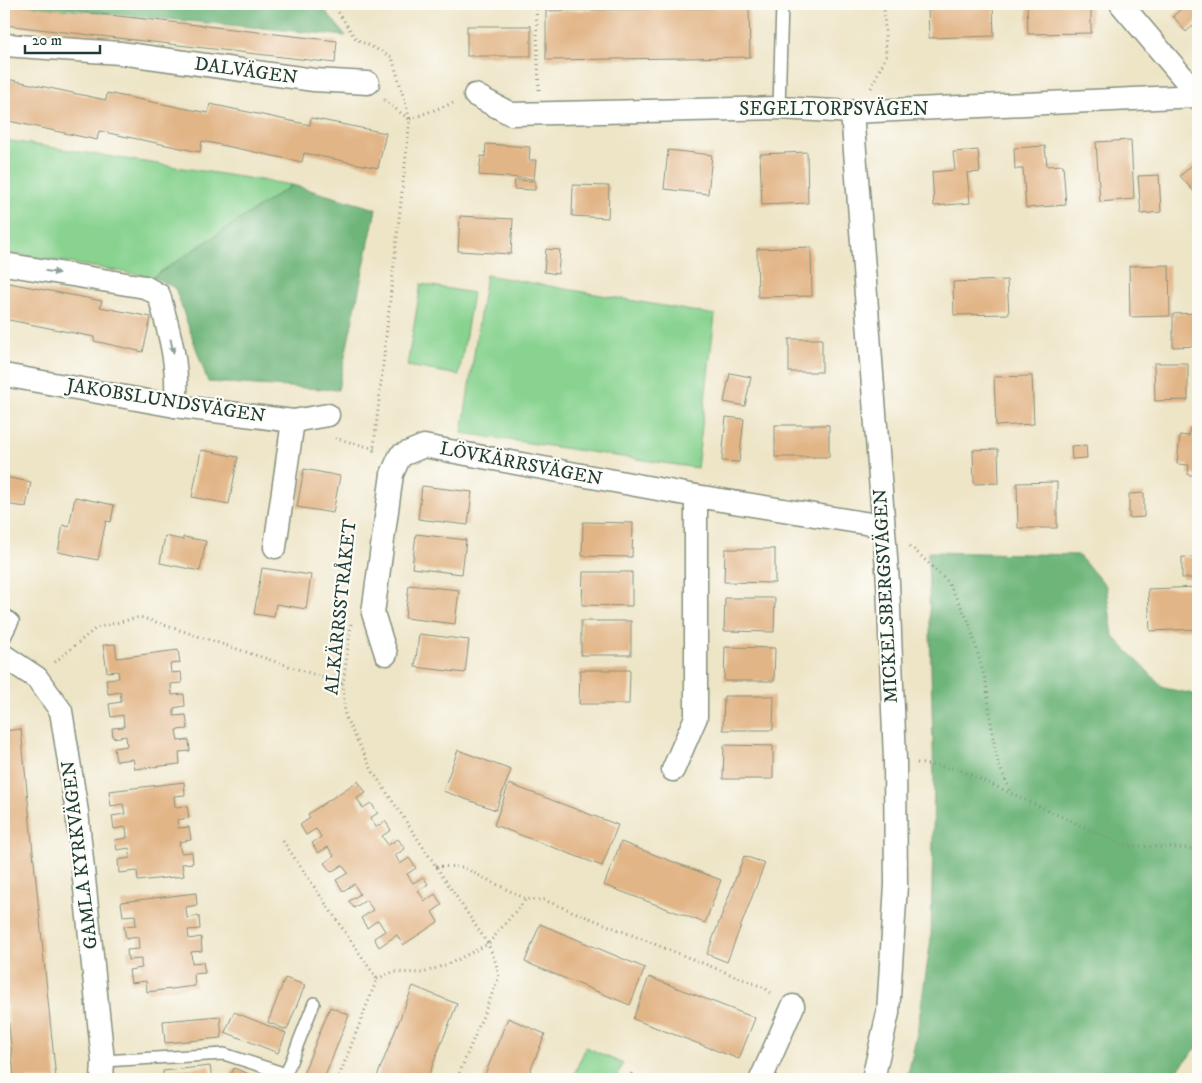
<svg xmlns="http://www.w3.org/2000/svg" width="1202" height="1083" font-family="'IM FELL DW Pica',serif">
  <rect width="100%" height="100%" fill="#fdfcf7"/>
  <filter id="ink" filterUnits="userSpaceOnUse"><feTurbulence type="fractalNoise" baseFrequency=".02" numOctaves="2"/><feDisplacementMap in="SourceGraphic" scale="10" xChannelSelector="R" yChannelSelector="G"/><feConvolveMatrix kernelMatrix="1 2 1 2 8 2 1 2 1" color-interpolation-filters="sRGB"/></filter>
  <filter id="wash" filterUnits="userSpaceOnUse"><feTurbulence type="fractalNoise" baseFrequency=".0096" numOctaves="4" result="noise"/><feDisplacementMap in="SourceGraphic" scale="20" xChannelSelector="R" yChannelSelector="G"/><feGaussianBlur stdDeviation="1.12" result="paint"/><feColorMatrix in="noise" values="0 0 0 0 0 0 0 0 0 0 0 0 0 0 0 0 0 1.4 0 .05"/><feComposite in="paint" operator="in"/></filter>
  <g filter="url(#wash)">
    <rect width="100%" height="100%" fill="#eee5c7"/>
    <g fill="#88d390" stroke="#548862">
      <path d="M4,140L292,185L153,277L4,252Z"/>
      <path d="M486,275L715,315L697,468L462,433Z"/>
      <path d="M421,284L473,293L459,375L407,366Z"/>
      <path d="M586,1047L623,1064L616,1079H572Z"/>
    </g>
    <g fill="#6eb57a" stroke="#467957">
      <path d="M7,4H320L346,36Z"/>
      <path d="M292,185L376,209L338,390L208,382L175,288L153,277Z"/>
      <path d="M928,552L1078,555L1106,586L1113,636L1164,688L1198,695V1046L1170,1079H907L917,1033L931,939L934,783Z"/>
    </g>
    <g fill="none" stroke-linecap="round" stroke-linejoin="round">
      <path stroke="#47b1c5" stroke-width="8" d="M1194,1079L1198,1075"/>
    </g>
    <g id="blocks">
      <g fill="#e2b587">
        <path d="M4,4H13L337,41L335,63L4,25Z"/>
        <path d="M993,4L994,36L929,38L928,6Z"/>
        <path d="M1027,4H1091V33L1028,34Z"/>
        <path d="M1187,4H1193L1198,10V21L1186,32L1173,16Z"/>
        <path d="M749,7L750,57L546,60V11Z"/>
        <rect x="467" y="26" width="64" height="30"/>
        <path d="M7,79L106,100L107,93L208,113L210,104L310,125L311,118L386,133L378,168L304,153L302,162L202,141L200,152L99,131L97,140L4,120V89H5Z"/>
        <path d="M1131,140L1134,199L1100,202L1096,142Z"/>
        <path d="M486,144L530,147L529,160H536L534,179L479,175L481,156L485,157Z"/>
        <path d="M1045,146L1047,166L1063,165L1066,205L1026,208L1023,169H1015L1014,148Z"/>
        <path d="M668,150L712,155L708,194L664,189Z"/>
        <path d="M978,150L980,172L967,173L970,203L934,206L932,172L955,170L953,152Z"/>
        <path d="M807,152L808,203L762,205L760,154Z"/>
        <path d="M1198,160V196L1180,176Z"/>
        <path d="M1159,175L1161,212L1141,214L1138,176Z"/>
        <path d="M515,180L535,181V190L514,189Z"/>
        <path d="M573,185L609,186L608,218L572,216Z"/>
        <path d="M460,216L513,219L511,254L458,251Z"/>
        <path d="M811,247L812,296L758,297L757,249Z"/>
        <path d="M546,249L560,250L558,274L544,272Z"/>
        <path d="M1169,265L1170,316L1130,317L1129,266Z"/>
        <path d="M1007,280L1009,314L954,315L953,282Z"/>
        <path d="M4,282L102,301L100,307L151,317L143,352L94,341V337L4,319Z"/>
        <path d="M1198,313V346L1173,347V314Z"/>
        <rect x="789" y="339" width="33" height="33"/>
        <path d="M1154,363H1188V400L1155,401Z"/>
        <path d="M730,373L751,377L745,406L724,402Z"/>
        <path d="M1032,376L1034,424L996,426L994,377Z"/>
        <path d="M726,417L744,419L739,462L722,461Z"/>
        <rect x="775" y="425" width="54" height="32"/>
        <path d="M1190,428H1198V475H1188L1189,465L1177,464L1180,435L1189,436Z"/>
        <path d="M1086,445L1087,458L1072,459L1071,446Z"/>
        <path d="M998,449L999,483L974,484L973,450Z"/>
        <path d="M201,450L238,457L229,504L192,497Z"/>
        <path d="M304,469L340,476L333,513L297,507Z"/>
        <path d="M4,477L31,482L26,507L4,504Z"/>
        <path d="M1057,482V528H1018L1017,483Z"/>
        <path d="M422,486L472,492L468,525L418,519Z"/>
        <path d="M1144,493V517L1129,518V494Z"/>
        <path d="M75,497L114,505L111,522L106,521L98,560L58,552L63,525L69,527Z"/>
        <path d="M583,522L633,523L632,557L582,556Z"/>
        <path d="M416,534L466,540L462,574L412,568Z"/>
        <path d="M165,536L183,540V537L206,541L200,571L160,563Z"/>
        <path d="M725,549H775V583L724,582Z"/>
        <path d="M1182,557L1198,558V578H1182Z"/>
        <path d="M262,568L311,575L306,609L276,604L274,617L254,614Z"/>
        <path d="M583,572H632V606L582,605Z"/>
        <path d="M409,585L459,590L455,624L405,618Z"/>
        <path d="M1198,587V629L1150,631L1148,589Z"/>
        <path d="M725,598H775L774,632L724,631Z"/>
        <rect x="581" y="621" width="50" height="34"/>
        <path d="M419,634L469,640L465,673L415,667Z"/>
        <path d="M115,644L117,658L178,650L180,663L170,664L171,673L181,672L182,683L171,684L172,695L184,694L185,706L174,708V716L186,715L188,729L176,730L178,741L189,740L190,751L179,752L180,764L135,769L133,759L116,761L114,748L127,746L126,736L113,738L112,728L124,727L123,715L111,717L109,704L121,702V698L120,692L108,694L106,679L119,678L118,671L107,672L103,645Z"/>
        <path d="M725,647L775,648L774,681H724Z"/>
        <path d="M580,670H630L629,704H579Z"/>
        <path d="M724,696H774L773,730H723Z"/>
        <path d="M21,729L31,832L56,1079H14L13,1067L4,975V731Z"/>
        <path d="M724,745L773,746V779H723Z"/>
        <path d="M458,750L511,770L496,810L443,791Z"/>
        <path d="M358,781L366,793L357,798L363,808L371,803L378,813L370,818L376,827L385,821L391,830L382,836L388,845L398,839L405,849L395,855L400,864L409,858L416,868L407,874L413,883L423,877L428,884L418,891L425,901L435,894L442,905L432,912L438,922L403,945L397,935L379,947L374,938L385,931L378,920L367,928L361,918L373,910L366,900L354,908L349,901L360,894L354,884L343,891L336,880L348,873L342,865L331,872L324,863L334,856L328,847L318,853L312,843L321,837L319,833L316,829L306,835L300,825L310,818L308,814Z"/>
        <path d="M184,782L185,795L174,796L175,807L187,806L189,818L177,820L178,828L189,827L191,840L179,842L181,853L192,852L193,863L182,864L184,876L138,881L137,871L119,873L118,860L130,858V854L129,848L117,850L115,840L127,838L126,827L114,829L112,816L125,814L123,804L111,806L109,791Z"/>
        <path d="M509,784L618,825L602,866L494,825Z"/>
        <path d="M621,842L721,880L705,923L604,885Z"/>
        <path d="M744,856L765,863L727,962L707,954Z"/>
        <path d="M196,893L197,905L186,907L187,918L199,916L200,929L188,930L189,939L201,937L202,951L191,952L192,963L203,962L205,973L194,974L195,986L147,992L146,981L131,983L129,970L142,968L141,964V959L128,960L127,950L139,949L138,937L126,939L124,926L136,925L135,915L123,916L121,902Z"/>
        <path d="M540,924L645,968L630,1005L525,962Z"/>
        <path d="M649,977L755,1018L739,1059L633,1019Z"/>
        <path d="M285,978L305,985L287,1030L268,1022Z"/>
        <path d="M413,986L457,1004L427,1079H376Z"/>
        <path d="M330,1007L349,1015L324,1079H301Z"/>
        <path d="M234,1012L286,1033L278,1053L225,1032Z"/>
        <path d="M220,1016L222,1038L165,1043L163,1021Z"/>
        <path d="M508,1018L545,1034L527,1079H483Z"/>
        <path d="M210,1066L212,1079H163V1071Z"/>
        <path d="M234,1068L262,1079H229Z"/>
      </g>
    </g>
  </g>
  <g filter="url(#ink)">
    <use href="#blocks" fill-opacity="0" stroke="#86917e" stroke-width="1"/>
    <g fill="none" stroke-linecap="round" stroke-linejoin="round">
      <defs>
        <g id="lane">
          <path d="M779,108L782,4"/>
          <path d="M4,613L13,621L4,639"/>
          <path d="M103,1061L224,1054L286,1074L314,1003"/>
        </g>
        <g id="street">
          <path d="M1121,4L1198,95"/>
          <path d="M4,45L120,53L314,80L368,83"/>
          <path d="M475,95L511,114L779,108L852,112L1198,96"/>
          <path d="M852,112L888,583L895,760L896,885L888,1013L873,1079"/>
          <path d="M4,264L145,287L159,295C169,331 180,368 175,406"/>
          <path d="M4,375L175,406L293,421L328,415"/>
          <path d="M275,547L293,421"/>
          <path d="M386,654L373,613L392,474L400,456L424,446L450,451L696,496L883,526"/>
          <path d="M4,656L37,678L61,711L77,812L103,1061L102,1079"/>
          <path d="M673,770L696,717V496"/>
          <path d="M761,1079L793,1006"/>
        </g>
      </defs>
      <use href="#lane" stroke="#86917e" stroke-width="14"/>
      <use href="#street" stroke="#86917e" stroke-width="25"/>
      <g stroke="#86917e" stroke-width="3" stroke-dasharray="1 4" stroke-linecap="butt">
        <path d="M333,4L356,39L392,57L410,119L373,455"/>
        <path d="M536,4L539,90"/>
        <path d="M871,88L886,56L884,4"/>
        <path d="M384,100L409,119"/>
        <path d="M410,119L453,103"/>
        <path d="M335,438L375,449"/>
        <path d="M910,546L919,554L948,582L969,622L986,683L993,737L998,763L1011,792"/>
        <path d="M351,624L343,684L345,716L373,772L488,944L496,963L499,977L457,1079"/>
        <path d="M55,662L96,628L140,617L343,684"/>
        <path d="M917,763L958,769L1123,845L1198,849"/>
        <path d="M283,841L377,979L338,1079"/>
        <path d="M436,866L462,867L526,899L544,900L765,988L772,994"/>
        <path d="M377,979L393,972L423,973L453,962L488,944L526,899"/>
        <path d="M630,1079L632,1072"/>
      </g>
      <use href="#lane" stroke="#fff" stroke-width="11"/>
      <use href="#street" stroke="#fff" stroke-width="22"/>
    </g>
    <defs><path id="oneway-solid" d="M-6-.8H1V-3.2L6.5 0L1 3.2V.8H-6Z" transform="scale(1.25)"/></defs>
    <g fill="#8f9e9a">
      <use href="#oneway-solid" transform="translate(52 272) rotate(9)"/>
      <use href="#oneway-solid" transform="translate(172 346) rotate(78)"/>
    </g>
  </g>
  <g text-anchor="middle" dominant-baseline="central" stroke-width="4.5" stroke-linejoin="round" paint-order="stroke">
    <g font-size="19" fill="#1f3d34" stroke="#fdfcf7">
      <text transform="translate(246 71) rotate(8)">DALVÄGEN</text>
      <text x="834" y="109">SEGELTORPSVÄGEN</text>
      <text transform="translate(166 401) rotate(9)">JAKOBSLUNDSVÄGEN</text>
      <text transform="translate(521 464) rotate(11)">LÖVKÄRRSVÄGEN</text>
      <text transform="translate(886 596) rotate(-93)">MICKELSBERGSVÄGEN</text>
      <text transform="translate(341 607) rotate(-84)">ALKÄRRSSTRÅKET</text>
      <text transform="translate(80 855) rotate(-97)">GAMLA KYRKVÄGEN</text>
    </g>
  </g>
  <rect width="1202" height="1083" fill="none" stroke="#fdfcf7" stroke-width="20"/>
  <path d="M25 45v8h75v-8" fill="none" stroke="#1f3d34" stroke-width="2.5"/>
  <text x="32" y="45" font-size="15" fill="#1f3d34" stroke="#fdfcf7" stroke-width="4" paint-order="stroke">20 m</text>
</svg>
